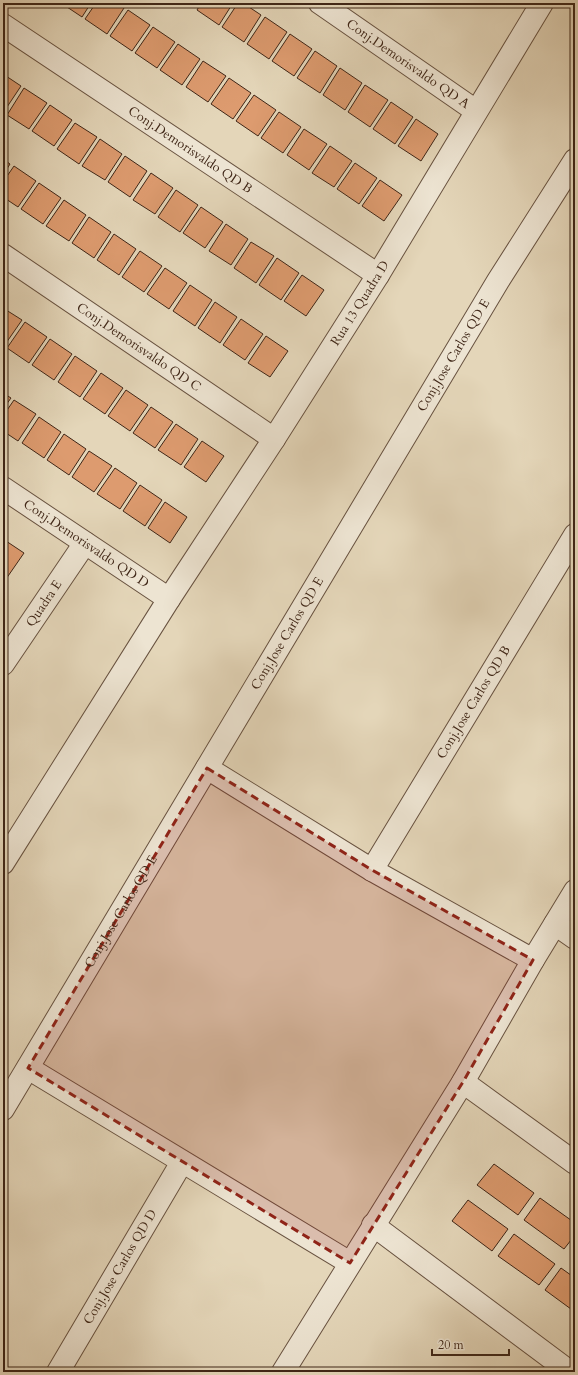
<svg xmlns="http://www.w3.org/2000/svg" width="578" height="1375" font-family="Cardo,serif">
  <rect width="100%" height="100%" fill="#e4d6b9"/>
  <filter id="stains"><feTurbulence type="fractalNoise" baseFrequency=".005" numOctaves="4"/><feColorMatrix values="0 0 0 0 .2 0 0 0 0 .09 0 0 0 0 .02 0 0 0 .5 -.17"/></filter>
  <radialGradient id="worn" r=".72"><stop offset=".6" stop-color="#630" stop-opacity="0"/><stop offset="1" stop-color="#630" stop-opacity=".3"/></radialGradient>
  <g fill="#dd9b6f" stroke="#3f2617">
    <path d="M61,3H91L82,17Z"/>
    <path d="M96,3H117L124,8L107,34L85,19Z"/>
    <path d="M201,3H233L219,25L197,10Z"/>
    <path d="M238,3H243L261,15L244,42L222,27Z"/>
    <path d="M128,10L150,25L132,51L110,36Z"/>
    <path d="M265,17L287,32L269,59L247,44Z"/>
    <path d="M153,27L175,42L157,68L135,53Z"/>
    <path d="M290,34L312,49L294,76L272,61Z"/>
    <path d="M178,44L200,59L182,85L160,70Z"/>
    <path d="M315,51L337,66L320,93L297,78Z"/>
    <path d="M203,61L226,76L208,102L186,87Z"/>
    <path d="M340,68L362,83L345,110L323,95Z"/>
    <path d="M3,74L21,86L3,113Z"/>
    <path d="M229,78L251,93L233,119L211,104Z"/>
    <path d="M365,85L388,100L370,127L348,112Z"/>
    <path d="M24,88L47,103L29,129L7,115Z"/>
    <path d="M254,95L276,110L258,136L236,121Z"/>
    <path d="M391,102L413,117L395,144L373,129Z"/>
    <path d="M50,105L72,120L54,146L32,131Z"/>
    <path d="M279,112L301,127L283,153L261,138Z"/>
    <path d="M416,119L438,134L421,161L398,146Z"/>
    <path d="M75,123L97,137L79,164L57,149Z"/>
    <path d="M304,129L327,144L309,170L287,155Z"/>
    <path d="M100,139L122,154L105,180L82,166Z"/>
    <path d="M330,146L352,161L334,187L312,173Z"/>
    <path d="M125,156L147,171L130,197L108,182Z"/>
    <path d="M3,159L10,164L3,175Z"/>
    <path d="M355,163L377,178L359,204L337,189Z"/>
    <path d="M14,166L36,181L18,207L3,197V182Z"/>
    <path d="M151,173L173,188L155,214L133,200Z"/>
    <path d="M380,180L402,195L384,221L362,206Z"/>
    <path d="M39,183L61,198L43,224L21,209Z"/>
    <path d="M176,190L198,205L180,232L158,217Z"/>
    <path d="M64,200L86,215L69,241L46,226Z"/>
    <path d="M201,207L223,222L205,248L183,233Z"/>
    <path d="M89,217L111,232L94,258L72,243Z"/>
    <path d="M226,224L248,239L231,265L209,251Z"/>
    <path d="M114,234L136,249L119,275L97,260Z"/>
    <path d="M251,242L274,256L256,283L234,268Z"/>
    <path d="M140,251L162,266L144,292L122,277Z"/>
    <path d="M277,258L299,273L281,300L259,285Z"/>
    <path d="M165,268L187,283L169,309L147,294Z"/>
    <path d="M302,275L324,290L306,316L284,301Z"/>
    <path d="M190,285L212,300L195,326L173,311Z"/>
    <path d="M215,302L237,317L220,343L198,328Z"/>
    <path d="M3,308L22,320L4,346H3Z"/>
    <path d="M241,319L263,334L245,360L223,345Z"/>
    <path d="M25,322L47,337L29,363L7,348Z"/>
    <path d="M266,336L288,351L270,377L248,363Z"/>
    <path d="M50,339L72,354L54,380L32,365Z"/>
    <path d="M75,356L97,371L80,397L58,382Z"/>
    <path d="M101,373L123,388L105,414L83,399Z"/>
    <path d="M126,390L148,405L130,431L108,416Z"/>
    <path d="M3,393L11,398L3,409Z"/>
    <path d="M14,400L36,414L18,441L3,431V416Z"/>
    <path d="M151,407L173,422L155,448L133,433Z"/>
    <path d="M39,417L61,432L44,458L22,443Z"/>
    <path d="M176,424L198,439L181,465L158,450Z"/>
    <path d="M64,434L86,449L69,475L47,460Z"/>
    <path d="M202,441L224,456L206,482L184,467Z"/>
    <path d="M89,451L112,466L94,492L72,477Z"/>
    <path d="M115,468L137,483L120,509L97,494Z"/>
    <path d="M140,485L162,500L145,526L123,511Z"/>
    <path d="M165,502L187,517L170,543L148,528Z"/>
    <path d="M3,539L24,553L6,579L3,577Z"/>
    <path d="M494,1164L534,1193L518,1215L477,1185Z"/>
    <path d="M540,1198L575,1223V1235L564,1249L524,1220Z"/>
    <path d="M468,1200L508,1229L492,1251L452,1221Z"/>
    <path d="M514,1234L555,1264L539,1285L498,1256Z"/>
    <path d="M561,1268L575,1278V1312L545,1290Z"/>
  </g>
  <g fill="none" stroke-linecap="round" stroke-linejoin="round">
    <defs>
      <g id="minor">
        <path id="s1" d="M320,3L476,111"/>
        <path id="s2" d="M3,25L378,275"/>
        <path id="s3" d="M3,255L274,439"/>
        <path id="s4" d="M3,488L169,599"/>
        <path id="s5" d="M3,664L85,543"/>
        <path d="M207,768L372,870L533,960"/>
        <path id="s6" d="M3,863L169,599L274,439L378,275L542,3"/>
        <path id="s7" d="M372,870L575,535"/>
        <path d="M555,924L575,938"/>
        <path d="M28,1068L350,1263"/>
        <path d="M463,1082L575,1163"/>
        <path id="s8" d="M3,1109L498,281L575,160"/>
        <path d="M373,1225L570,1372"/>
        <path id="s9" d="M58,1372L182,1162"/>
        <path d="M283,1372L463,1082L533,960L575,891"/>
      </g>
    </defs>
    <use href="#minor" stroke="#685240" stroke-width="24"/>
    <use href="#minor" stroke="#ede4d2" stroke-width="22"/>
  </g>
  <path fill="#8f2418" fill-opacity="0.2" stroke="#8f2418" stroke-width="3" stroke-dasharray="8 5" stroke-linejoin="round" d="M207,768L372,870L533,960L463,1082L350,1263L28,1068Z"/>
  <g text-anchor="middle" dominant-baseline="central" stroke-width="3" stroke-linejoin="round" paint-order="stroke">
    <g font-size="13" fill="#3f2617" stroke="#ede4d2">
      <text stroke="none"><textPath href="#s1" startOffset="107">Conj.Demorisvaldo QD A</textPath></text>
      <text stroke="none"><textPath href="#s2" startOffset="225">Conj.Demorisvaldo QD B</textPath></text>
      <text stroke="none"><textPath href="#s6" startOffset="664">Rua 13 Quadra D</textPath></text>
      <text stroke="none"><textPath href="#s3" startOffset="164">Conj.Demorisvaldo QD C</textPath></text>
      <text stroke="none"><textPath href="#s8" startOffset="878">Conj.Jose Carlos QD E</textPath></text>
      <text stroke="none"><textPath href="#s4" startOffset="100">Conj.Demorisvaldo QD D</textPath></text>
      <text stroke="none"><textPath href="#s5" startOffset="73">Quadra E</textPath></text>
      <text stroke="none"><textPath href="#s8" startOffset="554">Conj.Jose Carlos QD E</textPath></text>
      <text stroke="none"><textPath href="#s7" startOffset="196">Conj.Jose Carlos QD B</textPath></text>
      <text stroke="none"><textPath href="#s8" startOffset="230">Conj.Jose Carlos QD E</textPath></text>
      <text stroke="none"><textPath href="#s9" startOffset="122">Conj.Jose Carlos QD D</textPath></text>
    </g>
  </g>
  <rect width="578" height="1375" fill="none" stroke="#e4d6b9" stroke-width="16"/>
  <rect x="4" y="4" width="570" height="1367" fill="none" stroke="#3f2617" stroke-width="2"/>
  <rect x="8" y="8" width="562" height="1359" fill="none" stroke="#3f2617"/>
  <path d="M432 1349v6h77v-6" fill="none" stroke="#3f2617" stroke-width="2"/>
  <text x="438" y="1349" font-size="12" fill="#3f2617" stroke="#ede4d2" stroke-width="3" paint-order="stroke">20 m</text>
  <rect width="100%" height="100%" filter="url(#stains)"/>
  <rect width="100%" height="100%" fill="url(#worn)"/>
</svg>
